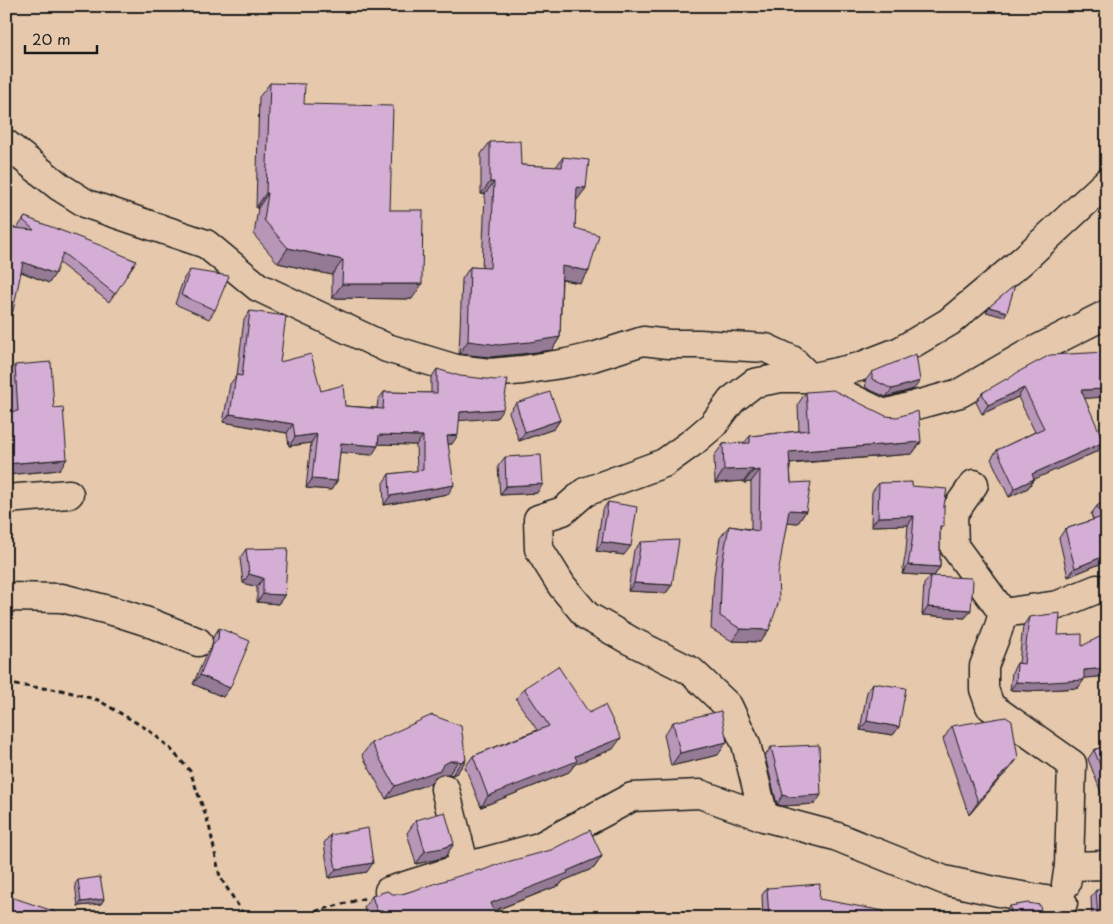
<svg xmlns="http://www.w3.org/2000/svg" width="1113" height="924" font-family="'Playpen Sans',sans-serif">
  <rect width="100%" height="100%" fill="#e6c9ad"/>
  <filter id="ink" filterUnits="userSpaceOnUse"><feTurbulence type="fractalNoise" baseFrequency=".02" numOctaves="2"/><feDisplacementMap in="SourceGraphic" scale="10" xChannelSelector="R" yChannelSelector="G"/><feConvolveMatrix kernelMatrix="1 2 1 2 8 2 1 2 1" color-interpolation-filters="sRGB"/></filter>
  <g filter="url(#ink)">
    <g fill="none" stroke-linecap="round" stroke-linejoin="round">
      <defs>
        <g id="minor">
          <path d="M6,144L60,187L87,204L206,244L258,287L387,348L456,369L490,373L523,370L567,363L593,357L643,341L669,344H699L766,348L792,360L810,378L884,414L960,393L1026,355L1107,314"/>
          <path d="M974,484L953,514L954,546L1003,613L998,630L984,666V689L990,706L1072,764L1069,866"/>
          <path d="M6,499L69,494"/>
          <path d="M6,597L62,598L120,613L148,622L198,642"/>
          <path d="M1003,613L1058,605L1097,589"/>
          <path d="M445,789L465,867"/>
          <path d="M764,817L746,744L728,706L691,671L629,640L587,616L562,586L539,549L538,519L563,511L585,492L664,463L693,442L713,425L732,400L754,383L781,378H810L859,367L900,351L949,322L1023,260L1107,182"/>
          <path d="M1066,884L1069,866L1107,865"/>
          <path d="M389,891L465,867L539,847L632,797L700,794L764,817L835,836L944,880L999,892L1063,903"/>
        </g>
      </defs>
      <use href="#minor" stroke="#1c1c1c" stroke-width="31"/>
      <g stroke="#1c1c1c" stroke-width="3" stroke-dasharray="5 4" stroke-linecap="butt">
        <path d="M6,684L61,690L98,700L147,729L168,746L190,771L209,825L220,877L244,915L248,918"/>
        <path d="M299,918L320,910L366,898"/>
      </g>
      <use href="#minor" stroke="#e6c9ad" stroke-width="28"/>
    </g>
    <g fill="#b796b7" stroke="#1c1c1c">
      <path d="M270,83L304,104L390,210L412,299L332,298V275L278,263L254,235L258,208H256L259,97Z"/>
      <path d="M490,142L521,165L556,167L563,157L586,188L576,200L575,228L589,271L580,283L562,280L560,337L552,350L521,354L490,357L459,354L462,279L470,267L482,268L485,194H481V154Z"/>
      <path d="M25,217L136,261L109,302L59,263L49,283L21,272L6,320V227L17,228Z"/>
      <path d="M190,270L215,310L209,319L175,304L184,278Z"/>
      <path d="M250,311L280,362L321,391L345,406L377,408L378,400L384,392L431,393V378L437,369L497,418L459,420L452,444H448V494L384,505L383,483L389,474L417,471L416,445L378,444L372,455L340,452L337,481L331,490L306,488L311,443L289,446L287,433L223,422L230,384L237,375L244,320Z"/>
      <path d="M1107,352V397L1084,398L1098,451L1034,479L1028,488L1009,497L991,459L997,450L1035,432L1018,397L982,414L976,402L982,393L1007,380Z"/>
      <path d="M15,365L54,408L59,470L6,475V412L9,411L6,376Z"/>
      <path d="M872,372L914,389L886,397L866,388L865,381Z"/>
      <path d="M806,392L921,442L912,454L790,464L791,483L806,511L798,523L787,522L760,642L732,641L711,629L714,576L720,538L729,526L751,529V482L744,483V481L715,483L714,456L723,444L744,443L750,436L799,431L798,404Z"/>
      <path d="M516,403L560,420L554,429L519,441L509,412Z"/>
      <path d="M505,457L537,493L500,495L498,466Z"/>
      <path d="M879,483L912,486L944,506L940,532V567L934,576L902,574L906,551L908,525L871,526L872,492Z"/>
      <path d="M1107,500V561L1068,577L1059,538L1065,529L1093,520L1091,514L1097,506Z"/>
      <path d="M608,502L624,555L596,551L602,511Z"/>
      <path d="M641,542L672,585L666,593L628,591L634,550Z"/>
      <path d="M246,549L285,595L278,604L257,602V587L243,583L240,558Z"/>
      <path d="M931,576L971,610L965,618L922,615L924,584Z"/>
      <path d="M1029,617L1058,635L1082,646L1107,676L1084,678L1078,688L1029,691L1010,690L1012,672L1017,663H1019L1023,626Z"/>
      <path d="M219,628L223,697L193,684L206,655L212,646L213,637Z"/>
      <path d="M873,683L899,727L893,735L860,730L867,692Z"/>
      <path d="M524,688L613,749L575,764L569,772L481,807L465,767L473,756L537,730L516,699Z"/>
      <path d="M673,722L718,755L671,766L664,735Z"/>
      <path d="M952,726L1009,770L997,782L969,815L943,739Z"/>
      <path d="M371,743L466,760L457,773L452,775L449,774H441L435,777L431,783L386,799L362,755Z"/>
      <path d="M1107,745V799L1104,800L1088,759L1094,750Z"/>
      <path d="M771,747L815,804L782,806L777,804L765,756Z"/>
      <path d="M416,820L445,857L434,860L416,864L407,833Z"/>
      <path d="M330,835L367,872L329,878L324,843Z"/>
      <path d="M602,856L594,868L563,881L560,885L494,911L496,918H367L364,907L372,896L402,894L481,871Z"/>
      <path d="M78,880L104,899L101,904L78,906L75,884Z"/>
      <path d="M767,888L819,899L883,918H763L762,895Z"/>
      <path d="M1096,890L1107,918H1092L1091,897Z"/>
      <path d="M1010,906L1042,918H1005L1004,915Z"/>
    </g>
    <g fill="#957a95" stroke="#1c1c1c">
      <path d="M490,182H494L485,194H481Z"/>
      <path d="M577,187L586,188L577,200L569,199Z"/>
      <path d="M266,193H268L258,208H256Z"/>
      <path d="M288,248L343,260L332,275L278,263Z"/>
      <path d="M23,262L55,274L49,283L17,270Z"/>
      <path d="M562,266L589,271L580,283L554,278Z"/>
      <path d="M342,284H422L412,299L332,298Z"/>
      <path d="M989,307L1007,312L1004,317L986,312Z"/>
      <path d="M6,310L13,311L7,320H6Z"/>
      <path d="M560,337L552,350L521,354L490,357L459,354L468,341Z"/>
      <path d="M920,381L914,389L886,397L892,389Z"/>
      <path d="M1024,388L1018,397L982,414L988,405Z"/>
      <path d="M1107,389V397L1075,399L1081,390Z"/>
      <path d="M503,409L497,418L454,421L460,412Z"/>
      <path d="M230,414L293,424L287,433L223,422Z"/>
      <path d="M560,420L554,429L519,441L525,432Z"/>
      <path d="M317,434L311,443L289,446L295,437Z"/>
      <path d="M379,435L423,436L416,445L373,444Z"/>
      <path d="M458,435L452,444H440L447,436Z"/>
      <path d="M921,442L912,454L781,464L789,452Z"/>
      <path d="M1104,442L1098,451L1026,483L1032,474Z"/>
      <path d="M341,443L378,446L372,455L335,452Z"/>
      <path d="M67,459L59,470L6,475V464Z"/>
      <path d="M753,469L744,481L715,483L724,470Z"/>
      <path d="M760,470L751,482L744,483L753,471Z"/>
      <path d="M312,479L337,481L331,490L306,488Z"/>
      <path d="M1034,479L1028,488L1009,497L1015,488Z"/>
      <path d="M543,484L537,493L500,495L506,486Z"/>
      <path d="M454,485L448,494L384,505L390,496Z"/>
      <path d="M789,510L806,511L798,523L780,522Z"/>
      <path d="M914,516L908,525L871,526L878,517Z"/>
      <path d="M602,542L631,546L624,555L596,551Z"/>
      <path d="M1107,555V561L1068,577L1075,568Z"/>
      <path d="M908,565L940,567L934,576L902,574Z"/>
      <path d="M249,574L263,578L257,587L243,583Z"/>
      <path d="M634,583L672,585L666,593L628,591Z"/>
      <path d="M263,594L285,595L278,604L257,602Z"/>
      <path d="M928,607L971,610L965,618L922,615Z"/>
      <path d="M741,629L769,630L760,642L732,641Z"/>
      <path d="M1107,668V676L1078,679L1084,670Z"/>
      <path d="M200,675L230,688L223,697L193,684Z"/>
      <path d="M1084,680L1078,688L1029,691L1010,690L1016,682Z"/>
      <path d="M867,721L899,727L893,735L860,730Z"/>
      <path d="M621,738L613,749L575,764L569,772L481,807L488,796L575,756Z"/>
      <path d="M727,742L718,755L671,766L680,753Z"/>
      <path d="M1018,758L1009,770L997,782L969,815L978,802L1006,770Z"/>
      <path d="M466,760L457,773L452,775L461,762Z"/>
      <path d="M450,761H458L449,774H441L435,777L431,783L386,799L395,786Z"/>
      <path d="M783,795H821L815,804L782,806L777,804Z"/>
      <path d="M454,844L445,857L434,860L416,864L425,851Z"/>
      <path d="M602,856L594,868L563,881L560,885L483,915L491,903Z"/>
      <path d="M373,863L367,872L329,878L336,869Z"/>
      <path d="M104,899L101,904L78,906L81,902Z"/>
    </g>
    <g fill="#d5aed5" stroke="#1c1c1c">
      <path d="M270,83L305,84L304,104L393,106L390,210H423L422,284H342L343,260L288,248L264,220L268,193H266Z"/>
      <path d="M520,141L521,165L562,167L563,157L589,160L586,188L577,187L575,228L599,235L589,271L562,266L560,337L530,342L499,345L468,341L470,267L490,268L494,182H490V142Z"/>
      <path d="M25,217L102,246L136,261L115,294L63,253L55,274L23,262L13,311L6,310V227L34,230L23,220Z"/>
      <path d="M190,270L229,276L215,310L181,295Z"/>
      <path d="M1015,285L1007,312L989,307Z"/>
      <path d="M250,311L286,316L280,362L311,354L321,391L343,385L345,406L383,409L384,392L437,393V369L460,376L495,380L508,379L503,409L460,412L458,435L447,436L454,485L390,496L389,474L423,470V436L379,435L378,446L341,443L337,481L312,479L317,434L295,437L293,424L230,414L236,375L242,376Z"/>
      <path d="M1107,352V389L1081,390L1104,442L1032,474L1034,479L1015,488L997,450L1044,428L1024,388L988,405L982,393L1006,379L1007,380L1018,372L1050,355Z"/>
      <path d="M916,354L920,381L892,389L872,379V372Z"/>
      <path d="M51,362L54,408L63,407L67,459L6,464V412L18,411L15,365Z"/>
      <path d="M833,390L886,416L897,417L918,411L921,442L789,452L791,483L811,482L806,511L789,510L778,574L779,601L769,630L741,629L720,616L722,564L729,526L759,531L760,470L753,471V469L724,470L723,444L750,443V436L809,430L806,392Z"/>
      <path d="M550,392L560,420L525,432L516,403Z"/>
      <path d="M541,455L543,484L506,486L505,457Z"/>
      <path d="M912,482V486L947,489L944,506V526H940V567L908,565L912,542L914,516L878,517L879,483Z"/>
      <path d="M1107,500V555L1075,568L1065,529L1102,517L1097,506Z"/>
      <path d="M608,502L637,507L631,546L602,542Z"/>
      <path d="M679,540L672,585L634,583L641,542Z"/>
      <path d="M288,548L285,595L263,594V578L249,574L246,549Z"/>
      <path d="M931,576L971,578L973,581L971,610L928,607Z"/>
      <path d="M1060,613L1058,635L1082,634V646L1107,633V668L1084,670V680L1035,683L1016,682L1017,663L1024,664L1029,617Z"/>
      <path d="M219,628L250,641L230,688L200,675L212,646L218,639Z"/>
      <path d="M558,666L589,713L605,705L621,738L575,756L577,761L488,796L473,756L549,726L524,688Z"/>
      <path d="M873,683L906,688L899,727L867,721Z"/>
      <path d="M721,711L727,742L680,753L673,722Z"/>
      <path d="M432,715L461,726L466,760L461,762L458,761H450L443,765L440,770L395,786L371,743Z"/>
      <path d="M1006,717L1012,721L1018,758L1006,770L978,802L952,726Z"/>
      <path d="M819,745L821,795L788,797L783,795L771,747Z"/>
      <path d="M1107,745V781L1094,750Z"/>
      <path d="M445,812L454,844L443,848L425,851L416,820Z"/>
      <path d="M368,828L373,863L336,869L330,835Z"/>
      <path d="M590,830L602,856L567,871L568,873L491,903L496,918H379L372,896L387,891L393,894H402L462,875L480,870L481,871L496,865L551,850Z"/>
      <path d="M100,877L104,899L81,902L78,880Z"/>
      <path d="M820,884L819,899L884,911L883,918H769L767,888Z"/>
      <path d="M1096,890H1107V918H1098Z"/>
      <path d="M6,893L9,894L8,896L56,912L55,918H6Z"/>
      <path d="M1028,903L1040,905L1042,918H1012L1010,906Z"/>
      <path d="M937,915L978,917V918H937Z"/>
    </g>
  </g>
  <rect width="1113" height="924" fill="none" stroke="#e6c9ad" stroke-width="25"/>
  <rect x="12" y="12" width="1088" height="899" fill="none" stroke="#1c1c1c" stroke-width="2" filter="url(#ink)"/>
  <path d="M25 45v8h72v-8" fill="none" stroke="#1c1c1c" stroke-width="2.5"/>
  <text x="32" y="45" font-size="15" fill="#1c1c1c" stroke="#e6c9ad" stroke-width="4" paint-order="stroke">20 m</text>
</svg>
